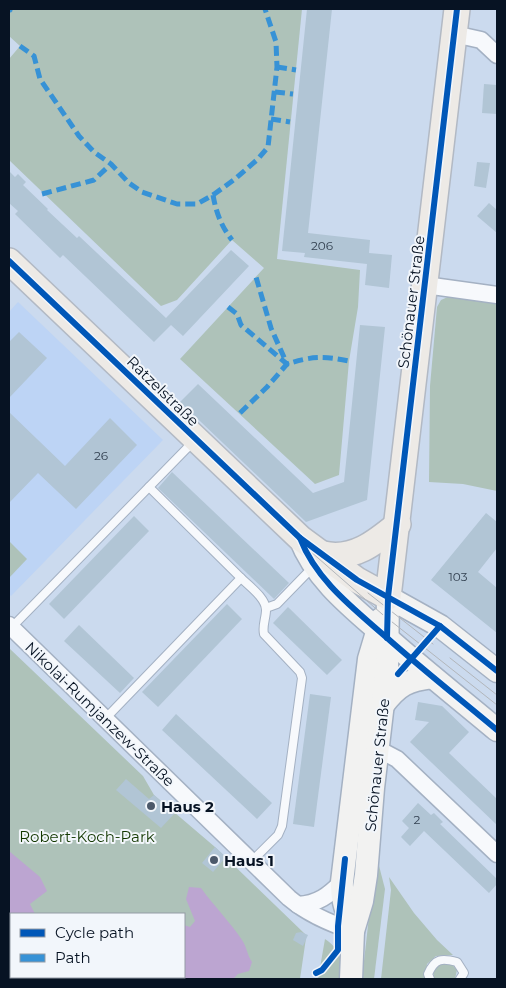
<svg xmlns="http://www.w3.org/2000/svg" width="506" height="988" font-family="Montserrat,sans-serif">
  <rect width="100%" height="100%" fill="#cbdaee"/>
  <path fill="#bdd4f5" d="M18,302L163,440L11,596L9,594V312Z"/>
  <g fill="#aec2b9" fill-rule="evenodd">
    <path d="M9,9H302L277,259L360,270L358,307L349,361L339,475L315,484L180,359L264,268L232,240L177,300L161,306L9,160V59L20,46L9,36Z"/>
    <path d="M450,296L497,304V491L463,484L429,482L430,386L437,307L441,300Z"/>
    <path d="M9,541L27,559L9,578Z"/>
    <path d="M9,648L143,776L154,795L215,847L305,934L306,938L300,979H9ZM11,914H184V977H11Z"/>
    <path d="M376,854L385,889L374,979H362Z"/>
    <path d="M389,877L414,913L437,940L453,955L436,956L427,964L426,973L427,979H381L391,890Z"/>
    <path d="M325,939C343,952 341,958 340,979H318Z"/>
    <path d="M450,962L457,970L455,979H434L433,968L438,963Z"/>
  </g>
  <g fill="#bca5d1">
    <path d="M9,851L40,877L47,891L30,904L35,914H11V922L9,918Z"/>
    <path d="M189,887L201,888C214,906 230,922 242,940C247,947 247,955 252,962L249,971L238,974L233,979H170L168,977H184V925L190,927L195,921L186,899Z"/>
  </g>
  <g fill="#b1c5d5">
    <path d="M307,9H332L308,233L370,240L369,253L392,255L389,288L365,285L367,264L304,257L305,253L282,251Z"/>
    <path d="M484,84L497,85V114L482,113Z"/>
    <path d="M477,162L490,163L486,188L474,186Z"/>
    <path d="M9,171L15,177L18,174L26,182L23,185L48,209L47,210L77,238L79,236L166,318L231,250L249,266L183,336L171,325L154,342L63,255L60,258L15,214L18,211L9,203Z"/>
    <path d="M489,203L497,210V233L477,216Z"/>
    <path d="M360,325L385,327L367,500L306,522L180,402L198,384L313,493L344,482Z"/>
    <path d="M19,332L47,358L9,398V342Z"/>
    <path d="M9,412L65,466L110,418L137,445L76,509L38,473L9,503Z"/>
    <path d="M172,472L289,583L274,599L158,488Z"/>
    <path d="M486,513L497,522V548L478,572L497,588V633L431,580Z"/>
    <path d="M134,516L149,531L64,619L49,604Z"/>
    <path d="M227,604L242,619L158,707L142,692Z"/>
    <path d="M288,607L342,660L327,675L273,623Z"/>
    <path d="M79,625L134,678L120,693L64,641Z"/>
    <path d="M310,694L331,697L314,827L293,824Z"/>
    <path d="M418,702L442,706L469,732L449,753L497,799V825L410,742L429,722L415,720Z"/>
    <path d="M176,714L272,803L257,819L162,730Z"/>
    <path d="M126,779L149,799L154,795L175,813L161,828L116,790Z"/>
    <path d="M418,803L431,815L434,813L443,822L440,824L497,879V884L489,893L424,831L410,846L401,837L409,828L402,821Z"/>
    <path d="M215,847L226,857L213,872L202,863Z"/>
    <path d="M301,932L308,935L303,946L293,940L296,933Z"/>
  </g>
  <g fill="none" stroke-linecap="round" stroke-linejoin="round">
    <defs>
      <g id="lane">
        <path d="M149,487L241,578"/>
        <path d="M266,608L277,604L313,567"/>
        <path d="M11,628L194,441"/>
        <path d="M105,719L241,578C249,586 266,598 266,610C266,618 262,626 264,634L300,672L302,678L282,826L278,835L252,861"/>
        <path d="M430,979L428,974C435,958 442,958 457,962L464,973L460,979"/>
      </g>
      <g id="street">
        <path d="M454,34L481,40L497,55"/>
        <path d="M425,285L497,295"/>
        <path d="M9,625L289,898C308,914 329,923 353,931"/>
        <path d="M378,749L397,759L497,854"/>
        <path d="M298,905C318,904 329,895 342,882"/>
      </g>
      <g id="secondary">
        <path d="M300,538C316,580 353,608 386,637C422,669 460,699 497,730"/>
        <path d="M388,597L440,626L497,671"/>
        <path d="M383,705C398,685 408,680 432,677"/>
        <path d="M353,931C348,915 341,899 342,882L369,659L381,619"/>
        <path d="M351,979L353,931L362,901L366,875L373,788L387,669L388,597"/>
      </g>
      <g id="primary">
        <path d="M9,261L300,538L357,580L388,597L457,9"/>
        <path d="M323,554C353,561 376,542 398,524"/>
      </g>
    </defs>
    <use href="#lane" stroke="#a4b1c3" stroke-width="10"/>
    <use href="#street" stroke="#a4b1c3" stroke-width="19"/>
    <use href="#secondary" stroke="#a4b1c3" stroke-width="25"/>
    <use href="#primary" stroke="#b2b9c4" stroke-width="28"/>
    <use href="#lane" stroke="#f7f9fc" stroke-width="8"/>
    <use href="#street" stroke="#f7f9fc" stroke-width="16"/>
    <use href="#secondary" stroke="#f2f2f1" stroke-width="22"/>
    <use href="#primary" stroke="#edeae6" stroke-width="25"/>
    <g stroke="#b2b6bb" stroke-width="1">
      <path d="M9,265L302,544L382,614L497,705"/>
      <path d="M368,593L433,644"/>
      <path d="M450,658L497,695"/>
    </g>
    <g stroke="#3792d6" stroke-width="5" stroke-dasharray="10 5" stroke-linecap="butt">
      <path d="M9,11L11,9"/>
      <path d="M20,46L34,56L40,79L79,136L94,152L111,164L129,183L142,192L177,204H197L213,195C216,212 221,226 232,240"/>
      <path d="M277,67L296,70"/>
      <path d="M275,92L293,94"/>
      <path d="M271,119L290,122"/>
      <path d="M42,194L94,180L111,164"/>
      <path d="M213,195L235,179L258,159L268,147L277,67L276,42L265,9"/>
      <path d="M228,307L237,314L241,325L287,364C312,356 323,356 349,361"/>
      <path d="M240,413L267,387L287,364L271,328L256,277"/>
    </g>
    <defs>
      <g id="cycleway">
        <path d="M9,261L300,538L357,580L440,626L497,671"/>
        <path d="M300,538C316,580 353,608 386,637C422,669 460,699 497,730"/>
        <path d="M387,638L388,597L457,9"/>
        <path d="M398,674L440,626"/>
        <path d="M316,973L322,970L338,950V926L345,859"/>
      </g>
    </defs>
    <use href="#cycleway" stroke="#f2f6fb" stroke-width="9"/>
    <use href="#cycleway" stroke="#0057b8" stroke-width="6"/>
  </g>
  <g fill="#4c596a" stroke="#f2f6fb" stroke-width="2">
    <circle cx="151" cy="806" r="5"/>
    <circle cx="214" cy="860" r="5"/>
  </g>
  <g text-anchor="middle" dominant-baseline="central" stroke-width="4" stroke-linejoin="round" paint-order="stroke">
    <g font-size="12" fill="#334151">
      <text x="322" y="245">206</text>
      <text x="101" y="455">26</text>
      <text x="458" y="576">103</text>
      <text x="417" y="819">2</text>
    </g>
    <g font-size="15" fill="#071323" stroke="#f2f6fb">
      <text transform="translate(411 302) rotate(-83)">Schönauer Straße</text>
      <text transform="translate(163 391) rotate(44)">Ratzelstraße</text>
      <text transform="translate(100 714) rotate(44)">Nikolai-Rumjanzew-Straße</text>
      <text transform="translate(377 765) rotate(-84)">Schönauer Straße</text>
    </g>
    <g font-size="15" font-weight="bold" fill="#071323" stroke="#f2f6fb" text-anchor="start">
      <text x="161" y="806">Haus 2</text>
      <text x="224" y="860">Haus 1</text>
    </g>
    <g font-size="15" fill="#133800" stroke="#f2f6fb">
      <text x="87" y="836">Robert-Koch-Park</text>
    </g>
  </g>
  <rect width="506" height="988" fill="none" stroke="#071323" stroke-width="20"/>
  <rect x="10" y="913" width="175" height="65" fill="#f2f6fb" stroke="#949ba5"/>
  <rect x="20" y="929" width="25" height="8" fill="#0057b8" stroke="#949ba5"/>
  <text x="55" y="938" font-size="15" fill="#071323">Cycle path</text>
  <rect x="20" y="954" width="25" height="8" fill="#3792d6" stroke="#949ba5"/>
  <text x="55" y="963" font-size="15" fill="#071323">Path</text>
</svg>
